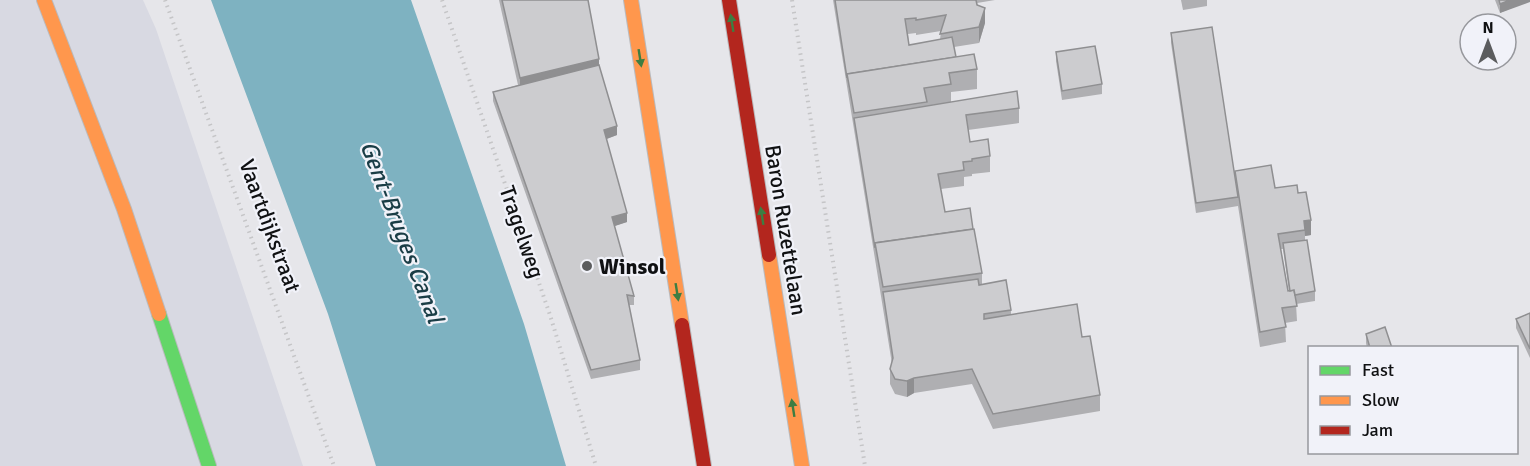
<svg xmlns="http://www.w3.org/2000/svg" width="1530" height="466" font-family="Signika,sans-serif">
  <rect width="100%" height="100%" fill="#e6e6ea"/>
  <path fill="#d8d9e2" d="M0,0H143L156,29L303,466H0Z"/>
  <path fill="#7eb2c1" d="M211,0H411L524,324L566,466H376L328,314Z"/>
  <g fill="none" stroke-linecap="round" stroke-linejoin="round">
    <defs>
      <path id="fast" d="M159,314L209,466"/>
      <g id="slow">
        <path d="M44,0L124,209L159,314"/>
        <path d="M631,0L682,325"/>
        <path d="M769,255L802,466"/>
      </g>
      <g id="jam">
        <path d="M729,0L769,255"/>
        <path d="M682,325L704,466"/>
      </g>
    </defs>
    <use href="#fast" stroke="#bababd" stroke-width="16"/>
    <use href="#slow" stroke="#bababd" stroke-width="16"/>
    <use href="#jam" stroke="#bababd" stroke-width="16"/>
    <g stroke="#c5c5c7" stroke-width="4" stroke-dasharray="1.5 4.5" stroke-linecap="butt">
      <path d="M165,0L334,466"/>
      <path d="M442,0L550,315L596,466"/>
      <path d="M792,0L865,466"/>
    </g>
    <use href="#fast" stroke="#63d668" stroke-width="14"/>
    <use href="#slow" stroke="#ff974d" stroke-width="14"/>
    <use href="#jam" stroke="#b3261e" stroke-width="14"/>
  </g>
  <g fill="#afafb2" fill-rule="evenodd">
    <path d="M499,0H588L599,65L617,135L606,139L627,222L614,226L634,296V305H629L640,360V370L591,379L493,101V92L518,85Z"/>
    <path d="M833,0H995L977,3L985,23L979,43L954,47L956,57L977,69V89L951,92V102L1019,108V123L968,130L970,142L990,156V172L972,174V176L964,177V186L941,189L945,212L982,273V284L1011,310V315L1082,337L1100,395V411L993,429L972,384L914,393L907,397L895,394L890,384V369L892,364ZM941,31L940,40L909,45L908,34L916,33V35Z"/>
    <path d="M1181,0H1207V6L1183,10Z"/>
    <path d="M1495,0H1530L1500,13Z"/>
    <path d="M1171,33L1235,176L1275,188L1298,193L1311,235L1305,236V240L1315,291V301L1296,304L1297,321L1285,323L1286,342L1260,347L1238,206L1196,213L1171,43ZM1281,249H1283L1289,291H1288Z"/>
    <path d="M1056,52L1102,84V94L1062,100L1056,61Z"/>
    <path d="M1530,313V358L1516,328V319Z"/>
    <path d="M1366,334L1392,348H1367L1366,343Z"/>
  </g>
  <g fill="#8f8f91">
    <path d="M1510,0H1530V2L1500,13V4Z"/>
    <path d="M985,8V23L979,43V27Z"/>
    <path d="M599,59V75L520,94V78Z"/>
    <path d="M617,126V135L604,140V130Z"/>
    <path d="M627,213V222L612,227V217Z"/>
    <path d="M1311,220V235L1305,236L1304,221Z"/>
    <path d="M914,378V393L907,397V381Z"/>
  </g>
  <g fill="#cccccf" stroke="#8f8f91" stroke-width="1.5">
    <path d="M502,0H588L599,59L520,78Z"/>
    <path d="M835,0H976L977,5L985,8L979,27L940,34L946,15L916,20V18L905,19L909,45L952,37L956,57L847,74V78Z"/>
    <path d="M1499,0H1510L1500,4Z"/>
    <path d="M1212,27L1238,197L1196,203L1171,33Z"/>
    <path d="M1095,46L1102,84L1062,91L1056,52Z"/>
    <path d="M974,54L977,69L949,73L951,84L924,88L927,102L854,113L847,74Z"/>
    <path d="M599,65L617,126L604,130L627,213L612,217L634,296L627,295L640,360L591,370L493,92Z"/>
    <path d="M1017,91L1019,108L966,115L970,142L988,139L990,156L972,159V161L963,162L964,170L938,174L945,212L970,208L973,229L875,243V248L854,118Z"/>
    <path d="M1271,165L1275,188L1297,185L1298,193L1306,192L1311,220L1304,221L1305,230L1278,234L1288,291L1294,290L1297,306L1282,308L1286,327L1260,332L1235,171Z"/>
    <path d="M974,229L982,273L883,287L875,243Z"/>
    <path d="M1307,240L1315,291L1295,295L1294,290L1290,291L1283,243Z"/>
    <path d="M978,279L979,285L1006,280L1011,310L984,314V319L1077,304L1082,337L1090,336L1100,395L993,414L972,369L914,378L907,381L895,379L890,369L893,358L883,292Z"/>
    <path d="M1530,313V349L1516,319Z"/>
    <path d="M1385,327L1392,348H1370L1366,334Z"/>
  </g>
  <defs><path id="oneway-solid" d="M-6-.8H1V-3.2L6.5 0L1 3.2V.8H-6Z" transform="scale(1.5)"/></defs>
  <g fill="#3e7d42">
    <use href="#oneway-solid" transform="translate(732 23) rotate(-99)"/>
    <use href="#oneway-solid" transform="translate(640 58) rotate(81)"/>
    <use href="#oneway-solid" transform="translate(762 216) rotate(-99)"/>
    <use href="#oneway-solid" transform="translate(677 292) rotate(81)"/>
    <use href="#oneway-solid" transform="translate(793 408) rotate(-99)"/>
  </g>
  <circle fill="#5b5c5e" stroke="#f1f2f9" stroke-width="2" cx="587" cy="266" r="6"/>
  <g text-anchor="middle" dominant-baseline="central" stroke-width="4.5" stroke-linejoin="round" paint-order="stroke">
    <g font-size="22" fill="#101113" stroke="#f1f2f9">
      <text transform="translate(270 226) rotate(70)">Vaartdijkstraat</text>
      <text transform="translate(786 230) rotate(81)">Baron Ruzettelaan</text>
      <text transform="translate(522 232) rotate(71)">Tragelweg</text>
    </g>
    <g font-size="22" font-weight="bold" fill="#101113" stroke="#f1f2f9" text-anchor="start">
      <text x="599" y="266">Winsol</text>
    </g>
    <g font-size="24" font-style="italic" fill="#1a3d46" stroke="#f1f2f9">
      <text transform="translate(402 232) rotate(69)">Gent-Bruges Canal</text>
    </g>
  </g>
  <rect x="1308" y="346" width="210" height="108" fill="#f1f2f9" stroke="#97989d" stroke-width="1.5"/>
  <rect x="1320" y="366" width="30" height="9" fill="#63d668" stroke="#97989d" stroke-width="1.5"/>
  <text x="1362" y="376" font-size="18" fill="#101113">Fast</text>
  <rect x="1320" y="396" width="30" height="9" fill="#ff974d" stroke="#97989d" stroke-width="1.5"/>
  <text x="1362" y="406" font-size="18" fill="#101113">Slow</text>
  <rect x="1320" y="426" width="30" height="9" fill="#b3261e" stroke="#97989d" stroke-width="1.5"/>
  <text x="1362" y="436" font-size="18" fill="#101113">Jam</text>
  <g transform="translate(1488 42)"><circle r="28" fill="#f1f2f9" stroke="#97989d" stroke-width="1.5"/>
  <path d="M0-4.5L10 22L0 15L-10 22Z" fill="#5b5c5e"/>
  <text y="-9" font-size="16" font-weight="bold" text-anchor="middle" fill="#101113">N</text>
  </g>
</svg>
